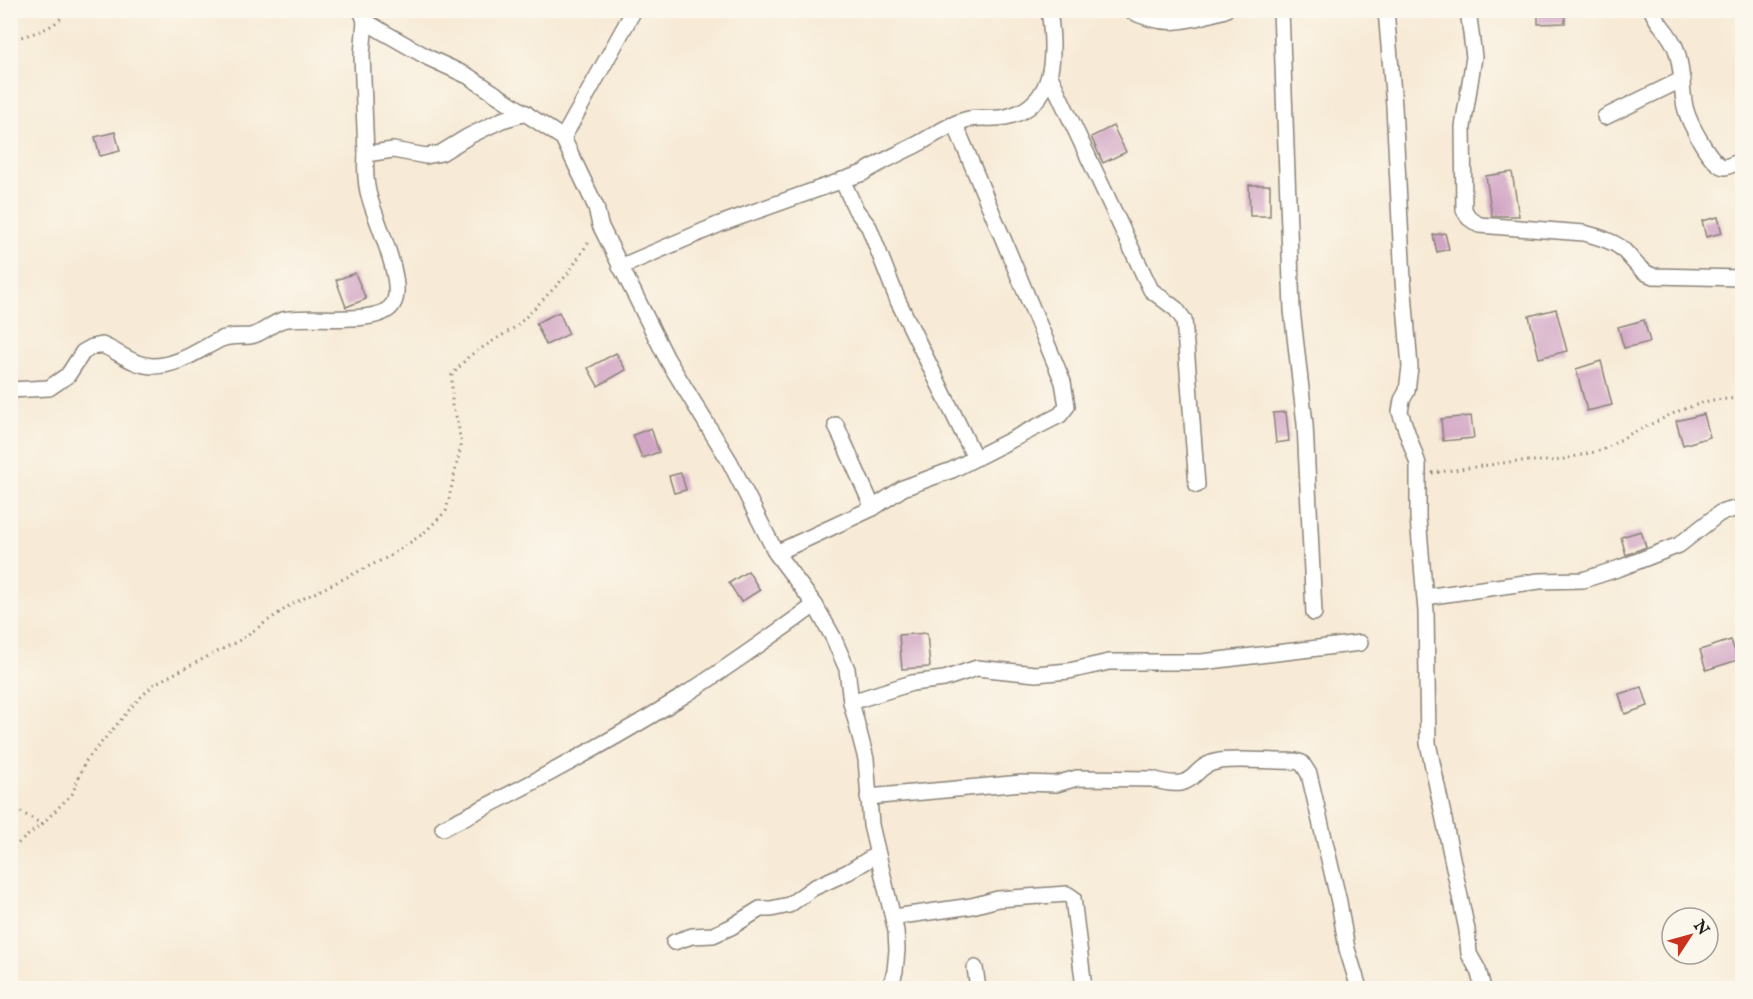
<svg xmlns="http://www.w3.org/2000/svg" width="1753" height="999" font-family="'IM FELL English',serif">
  <rect width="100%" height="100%" fill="#fbf7ec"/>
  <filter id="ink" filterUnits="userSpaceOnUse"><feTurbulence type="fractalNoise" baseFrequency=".0167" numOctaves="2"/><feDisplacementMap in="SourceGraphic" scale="12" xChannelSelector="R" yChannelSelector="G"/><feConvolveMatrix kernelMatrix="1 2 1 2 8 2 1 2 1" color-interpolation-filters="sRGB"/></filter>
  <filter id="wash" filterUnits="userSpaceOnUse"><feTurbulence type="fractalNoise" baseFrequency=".008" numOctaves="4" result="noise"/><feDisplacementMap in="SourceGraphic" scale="24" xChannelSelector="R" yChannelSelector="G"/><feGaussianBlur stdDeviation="1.35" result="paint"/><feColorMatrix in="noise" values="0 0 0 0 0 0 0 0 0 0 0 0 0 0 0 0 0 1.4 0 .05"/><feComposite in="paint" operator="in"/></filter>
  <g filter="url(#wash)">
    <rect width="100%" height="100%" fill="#f7ead6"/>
    <g id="blocks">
      <g fill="#d1a5c5">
        <path d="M1538,10H1565V23L1538,24Z"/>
        <path d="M1113,126L1126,152L1103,163L1091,137Z"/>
        <path d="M115,132L120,151L100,156L95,137Z"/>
        <path d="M1512,172L1519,216H1492L1486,176Z"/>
        <path d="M1249,185H1270V216H1250Z"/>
        <path d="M1718,217L1722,233L1706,237L1702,221Z"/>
        <path d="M1445,233L1449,249L1437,252L1433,235Z"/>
        <path d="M355,273L366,299L346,307L336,280Z"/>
        <path d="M1556,309L1567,351L1539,358L1529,316Z"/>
        <path d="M559,312L569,334L546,345L536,323Z"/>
        <path d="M1644,320L1650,342L1624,348L1618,327Z"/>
        <path d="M616,353L626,370L598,386L588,368Z"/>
        <path d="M1601,361L1612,405L1587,411L1576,369Z"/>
        <path d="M1286,412L1289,441L1276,443L1273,413Z"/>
        <path d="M1704,414L1710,437L1683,445L1676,421Z"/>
        <path d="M1471,416L1474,438L1443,441L1441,419Z"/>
        <path d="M651,428L659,452L642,458L633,435Z"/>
        <path d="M681,473L686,490L674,493L669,476Z"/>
        <path d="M1641,531L1646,547L1626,555L1621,537Z"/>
        <path d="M748,571L760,590L741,602L729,583Z"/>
        <path d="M927,633L930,667L902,669L899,635Z"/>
        <path d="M1731,640L1738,660L1706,670L1700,650Z"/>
        <path d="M1642,687L1648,706L1625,714L1619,694Z"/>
      </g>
    </g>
  </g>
  <g filter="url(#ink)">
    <use href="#blocks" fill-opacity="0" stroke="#8a8379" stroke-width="1.5"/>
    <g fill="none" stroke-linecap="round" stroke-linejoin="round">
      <defs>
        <g id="minor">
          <path d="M361,10L365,21L385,33L429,58L468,76L563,138L596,207L600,225L667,359L730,462L776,553L815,605L833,637L847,669L851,702L866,759L871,825L896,931L897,950L895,971L890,988"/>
          <path d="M1129,10C1166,29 1186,21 1225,10"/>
          <path d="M1281,10L1292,310L1305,424L1314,613"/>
          <path d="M1386,10L1394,106L1403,280L1410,367L1407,391L1402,400L1400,412L1418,464V518L1426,611L1428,743L1467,930L1469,954L1478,970L1483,988"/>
          <path d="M1468,10L1474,57L1463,127L1464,210L1469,218L1479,225L1584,233C1596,236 1610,240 1620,247C1632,257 1638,271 1653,276L1742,278"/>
          <path d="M1652,10C1655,22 1670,32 1676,49C1683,68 1681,88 1685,107C1688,120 1711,167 1725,167C1730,166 1737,162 1742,161"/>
          <path d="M365,21L362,55L366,154"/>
          <path d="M1050,76L1151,290L1176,309L1184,320L1197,485"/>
          <path d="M1605,117L1683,79"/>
          <path d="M563,138L634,10"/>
          <path d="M842,180L856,210L869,227L898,301L975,458"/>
          <path d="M620,267L720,224L863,173C880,162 898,154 916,145C932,137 947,125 965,120C979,116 992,120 1006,117C1058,105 1055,51 1049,10"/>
          <path d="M10,390L49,388L68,375L83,352L92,347L102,345C119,352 133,365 152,366C178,366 197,351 219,340C229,335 240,337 250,336C263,334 271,323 283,320C307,314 380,327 393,304C406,284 376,221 370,199C365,184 365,169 366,154L393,150L426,156L441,153L469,136L502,120L526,113"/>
          <path d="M836,425L873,508"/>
          <path d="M776,553L873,508L903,488L952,470L1060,415L1067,406L1063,382L955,124"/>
          <path d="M1425,597L1539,581L1583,580L1620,568L1679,545L1720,513L1742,507"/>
          <path d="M851,702L912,683L944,679L977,668L1036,674L1069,671L1109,662H1202L1360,643"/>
          <path d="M868,797L1022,783L1056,784L1077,778L1152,779C1201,794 1187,766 1220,761C1244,758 1270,762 1295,761L1302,763L1309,774L1339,902L1347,949L1359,988"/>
          <path d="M443,828C524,788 603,746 680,698C726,669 770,637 815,605"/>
          <path d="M894,917L972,906L998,899L1067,894L1073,898L1084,988"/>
          <path d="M674,942L692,936L713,935L731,927L760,909H771L789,905L813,888L848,872L876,855"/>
          <path d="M975,968L978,988"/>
        </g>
      </defs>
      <use href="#minor" stroke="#8a8379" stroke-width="18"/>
      <g stroke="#8a8379" stroke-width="3" stroke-dasharray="1.5 4.5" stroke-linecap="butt">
        <path d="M10,40C30,34 56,30 67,10"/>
        <path d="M1432,473L1517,461H1555L1603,450L1630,434L1681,410L1711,400L1742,398"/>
        <path d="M10,806L42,824L10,850"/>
        <path d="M42,824L72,794L85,762L135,703L154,684L240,640L292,604L390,556L424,533L446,511L461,446L458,423L452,405V375L469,356L517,326L567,275L590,240"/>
      </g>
      <use href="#minor" stroke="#fff" stroke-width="15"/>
    </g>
  </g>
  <rect width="1753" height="999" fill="none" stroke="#fbf7ec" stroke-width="36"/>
  <g transform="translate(1690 936) rotate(54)"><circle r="28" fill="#fbf7ec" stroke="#a29f99" stroke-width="1.5"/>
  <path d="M0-4.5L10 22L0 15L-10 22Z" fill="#c8321e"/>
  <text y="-9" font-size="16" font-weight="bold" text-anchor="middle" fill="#1c1c1c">N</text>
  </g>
</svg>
